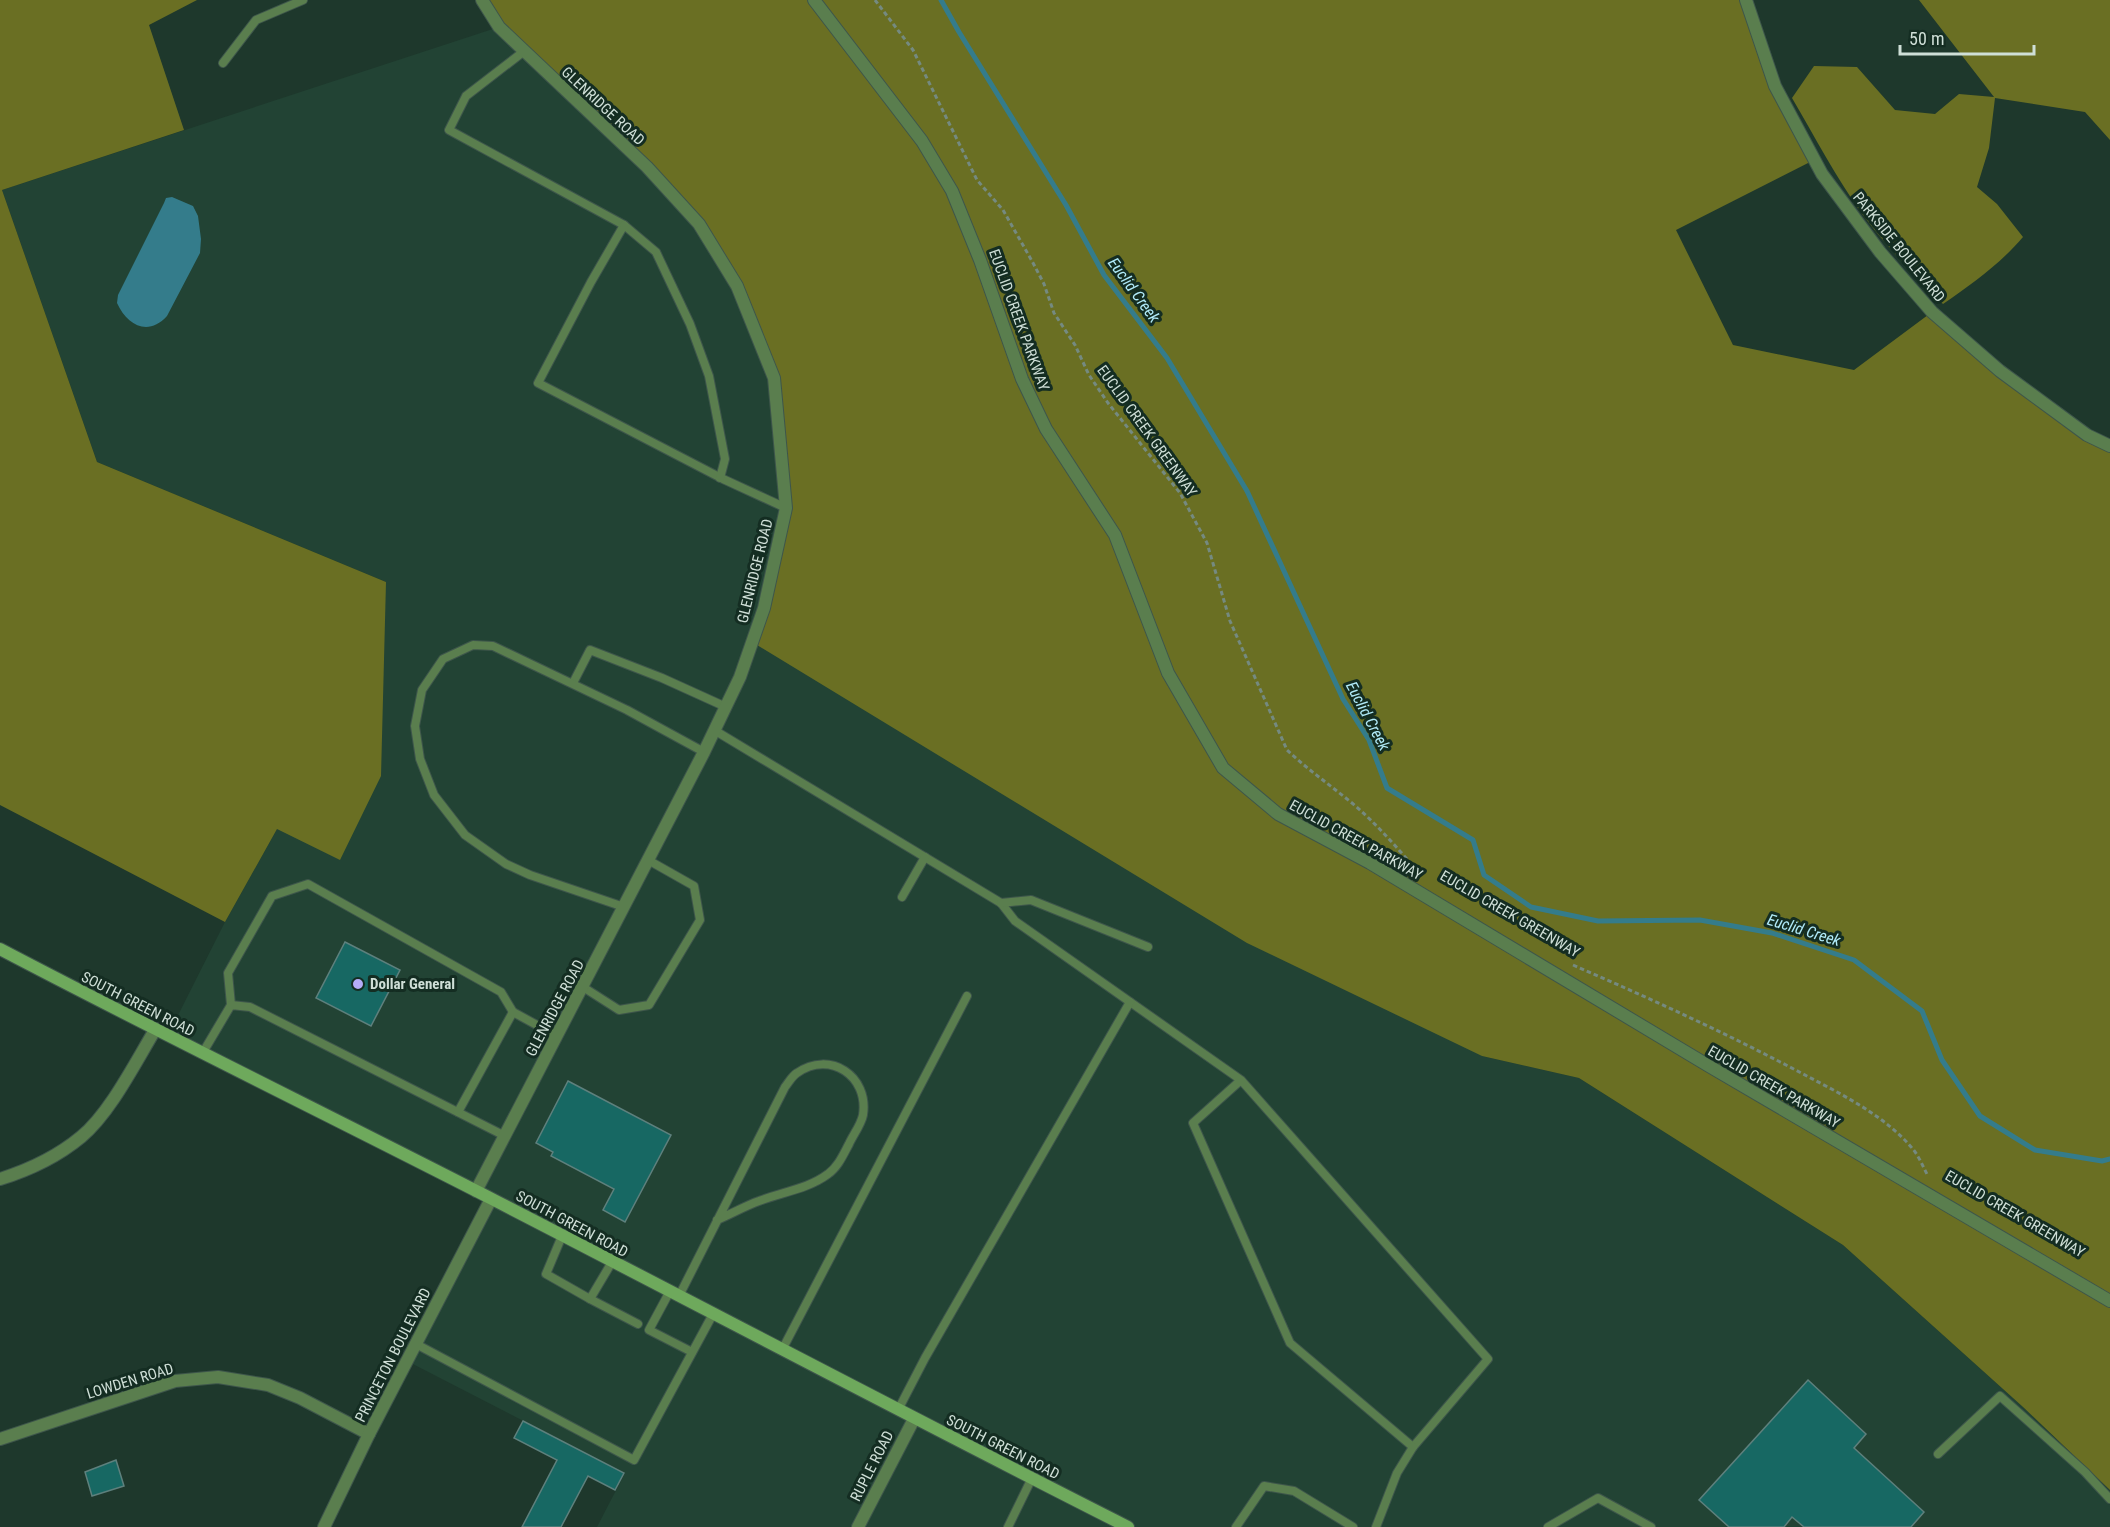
<svg xmlns="http://www.w3.org/2000/svg" width="2110" height="1527" font-family="'Roboto Condensed',sans-serif">
  <rect width="100%" height="100%" fill="#1e382c"/>
  <path fill="#224334" d="M499,27L647,167L1482,1056L1579,1078L1843,1245L2023,1407L2110,1490V1527H597L625,1473L407,1361L491,1199L167,1037L225,922L277,829L386,582L97,462L2,190Z"/>
  <g fill="#6a6f23">
    <path d="M0,0H197L149,25L184,130L2,190L97,462L386,582L381,776L340,860L277,829L225,922L0,805Z"/>
    <path d="M482,0H1746L1775,86L1814,160L1676,230L1733,345L1854,370L1932,312L2110,446V1490L2023,1407L1843,1245L1579,1078L1482,1056L1247,943L752,642L786,508L774,378L737,286L699,224L523,52Z"/>
    <path d="M1919,0H2110V140L2085,112L1995,98L1989,148L1977,187L1997,204L2023,237C2000,264 1972,284 1943,304C1916,276 1887,247 1863,215C1836,178 1815,137 1792,98L1814,66L1857,67L1895,110L1935,114L1959,94L1994,97Z"/>
  </g>
  <path fill="#347c8b" d="M172,197L193,206L198,216L201,239L200,253L167,316C148,337 127,325 117,303L118,295L164,203L166,198Z"/>
  <g fill="none" stroke-linecap="round" stroke-linejoin="round">
    <path stroke="#347c8b" stroke-width="5" d="M941,0L959,32L1066,205L1104,275L1167,358L1247,491L1343,699L1369,740L1387,788L1473,840L1484,875L1531,907L1598,921L1700,920L1772,933L1854,960L1922,1011L1942,1060L1980,1116L2035,1150L2102,1161L2110,1159"/>
  </g>
  <g fill="#176863" stroke="#5e807d" stroke-width="1.5">
    <path d="M345,942L400,970L371,1026L316,998Z"/>
    <path d="M568,1081L671,1135L625,1222L603,1210L614,1189L551,1156L553,1152L536,1143Z"/>
    <path d="M1808,1380L1866,1434L1854,1448L1924,1512L1911,1527H1804L1792,1517L1784,1527H1729L1699,1500Z"/>
    <path d="M523,1421L624,1473L615,1490L588,1476L561,1527H522L557,1460L514,1438Z"/>
    <path d="M116,1460L124,1486L92,1496L85,1472Z"/>
  </g>
  <g fill="none" stroke-linecap="round" stroke-linejoin="round">
    <defs>
      <g id="service">
        <path d="M523,52L466,96L449,130L624,225L591,282L538,383L723,479L786,508"/>
        <path d="M223,63L256,20L303,0"/>
        <path d="M624,225L656,252L690,324L709,376L725,459L720,478"/>
        <path d="M573,683L590,650L662,678L726,707"/>
        <path d="M714,730L1001,903L1015,921L1241,1080L1488,1359L1413,1447L1290,1343L1193,1123L1241,1080"/>
        <path d="M902,897L925,857"/>
        <path d="M1001,903L1031,900L1148,947"/>
        <path d="M624,907L530,875L506,864L465,835L434,795L420,759L415,726L422,690L443,659L473,645L493,646L627,710L704,752"/>
        <path d="M583,987L619,1010L649,1005L700,920L694,886L648,860"/>
        <path d="M231,1005L228,973L272,896L308,884L501,992L513,1012"/>
        <path d="M202,1054L231,1005L250,1007L505,1136"/>
        <path d="M458,1112L513,1012L557,1036"/>
        <path d="M562,1236L546,1274L590,1299"/>
        <path d="M612,1262L590,1299L638,1324"/>
        <path d="M670,1291L649,1330L692,1352"/>
        <path d="M679,1296L785,1087C789,1082 792,1076 797,1073C830,1050 869,1076 863,1115C861,1125 853,1135 849,1144C843,1155 838,1167 828,1174C808,1189 782,1192 759,1201C745,1206 731,1214 717,1220"/>
        <path d="M416,1344L634,1460L713,1314"/>
        <path d="M782,1350L967,996"/>
        <path d="M898,1410L925,1358L1130,1002"/>
        <path d="M1938,1454L2000,1396L2085,1472L2110,1499"/>
        <path d="M1008,1527L1032,1478"/>
        <path d="M1236,1527L1264,1486L1294,1491L1353,1527"/>
        <path d="M1376,1527L1397,1473L1413,1447"/>
        <path d="M1548,1527L1598,1498L1651,1527"/>
      </g>
      <g id="minor">
        <path d="M1746,0L1775,86L1822,174L1880,252L1932,312L2000,371L2087,435L2110,446"/>
        <path d="M0,1179C29,1170 58,1156 81,1137C110,1113 135,1063 155,1030"/>
        <path d="M476,1191L704,752L740,677L764,608L786,508L774,378L737,286L699,224L647,167L499,27L482,0"/>
        <path d="M0,1439L175,1381L218,1377L268,1385L300,1398L369,1434"/>
        <path d="M324,1527L369,1434L491,1199"/>
        <path d="M858,1527L914,1419"/>
      </g>
      <path id="tertiary" d="M814,0L922,141L952,191L980,260L1022,379L1046,429L1115,535L1168,673L1223,768L1278,814L1370,863L1709,1066L2110,1301"/>
      <path id="secondary" d="M0,949C164,1035 330,1116 494,1200C706,1309 916,1420 1128,1527"/>
    </defs>
    <use href="#service" stroke="#3e564b" stroke-width="10"/>
    <use href="#minor" stroke="#3e564b" stroke-width="14"/>
    <use href="#tertiary" stroke="#3e564b" stroke-width="14"/>
    <use href="#secondary" stroke="#3e564b" stroke-width="14"/>
    <g stroke="#758a80" stroke-width="3" stroke-dasharray="4.5 3" stroke-linecap="butt">
      <path d="M875,0L913,50L977,180L1003,210L1032,261L1044,284L1054,313L1075,345L1089,375L1108,403L1180,493L1207,543L1230,621L1287,750C1307,769 1330,785 1352,803C1377,824 1399,850 1420,874"/>
      <path d="M1573,965C1651,999 1728,1034 1803,1074C1841,1094 1884,1115 1912,1148C1919,1156 1923,1167 1928,1176"/>
    </g>
    <use href="#service" stroke="#5a7e4e" stroke-width="8"/>
    <use href="#minor" stroke="#5a7e4e" stroke-width="12"/>
    <use href="#tertiary" stroke="#5a7e4e" stroke-width="12"/>
    <use href="#secondary" stroke="#6ea95c" stroke-width="12"/>
  </g>
  <circle fill="#b5acf8" stroke="#142d22" stroke-width="2" cx="358" cy="984" r="6"/>
  <g text-anchor="middle" dominant-baseline="central" stroke-width="6" stroke-linejoin="round" paint-order="stroke">
    <g font-size="15" fill="#cfdfd7" stroke="#142d22">
      <text transform="translate(603 106) rotate(43)">GLENRIDGE ROAD</text>
      <text transform="translate(1899 247) rotate(51)">PARKSIDE BOULEVARD</text>
      <text transform="translate(1019 320) rotate(70)">EUCLID CREEK PARKWAY</text>
      <text transform="translate(1147 431) rotate(54)">EUCLID CREEK GREENWAY</text>
      <text transform="translate(755 571) rotate(-76)">GLENRIDGE ROAD</text>
      <text transform="translate(1356 840) rotate(29)">EUCLID CREEK PARKWAY</text>
      <text transform="translate(1510 914) rotate(30)">EUCLID CREEK GREENWAY</text>
      <text transform="translate(138 1004) rotate(27)">SOUTH GREEN ROAD</text>
      <text transform="translate(555 1008) rotate(-62)">GLENRIDGE ROAD</text>
      <text transform="translate(1774 1087) rotate(30)">EUCLID CREEK PARKWAY</text>
      <text transform="translate(2015 1214) rotate(30)">EUCLID CREEK GREENWAY</text>
      <text transform="translate(572 1224) rotate(28)">SOUTH GREEN ROAD</text>
      <text transform="translate(393 1355) rotate(-63)">PRINCETON BOULEVARD</text>
      <text transform="translate(130 1381) rotate(-17)">LOWDEN ROAD</text>
      <text transform="translate(1003 1447) rotate(27)">SOUTH GREEN ROAD</text>
      <text transform="translate(872 1466) rotate(-63)">RUPLE ROAD</text>
    </g>
    <g font-size="15" font-weight="bold" fill="#cfdfd7" stroke="#142d22" text-anchor="start">
      <text x="370" y="984">Dollar General</text>
    </g>
    <g font-size="16" font-style="italic" fill="#b1ebf9" stroke="#142d22">
      <text transform="translate(1134 290) rotate(54)">Euclid Creek</text>
      <text transform="translate(1368 716) rotate(62)">Euclid Creek</text>
      <text transform="translate(1804 930) rotate(17)">Euclid Creek</text>
    </g>
  </g>
  <path d="M1900 45v9h134v-9" fill="none" stroke="#cfdfd7" stroke-width="3"/>
  <text x="1909" y="45" font-size="18" fill="#cfdfd7" stroke="#142d22" stroke-width="4.5" paint-order="stroke">50 m</text>
</svg>
